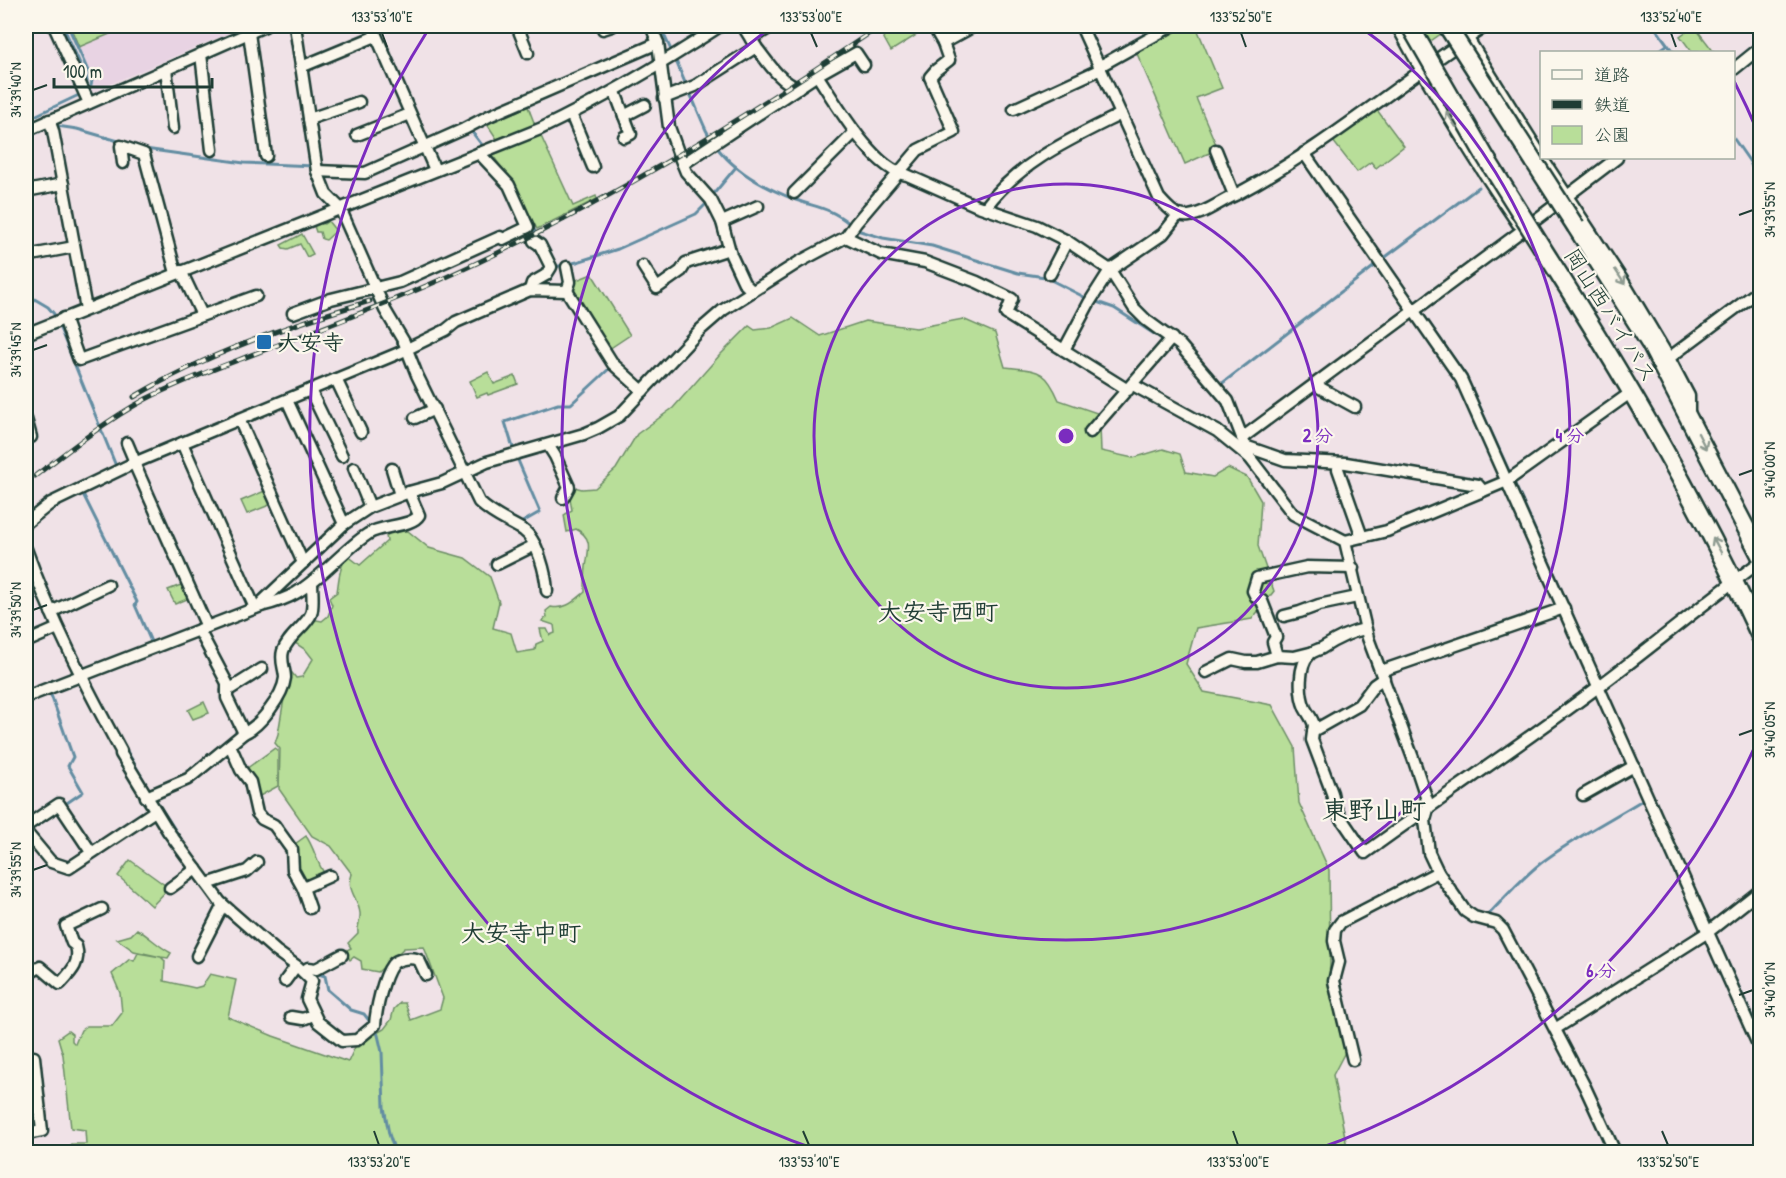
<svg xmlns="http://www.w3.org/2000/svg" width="1786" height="1178" font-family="'Patrick Hand','Klee One',sans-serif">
  <rect width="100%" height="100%" fill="#f0e2e7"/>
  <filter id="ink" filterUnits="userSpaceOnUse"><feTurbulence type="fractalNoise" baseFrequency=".0167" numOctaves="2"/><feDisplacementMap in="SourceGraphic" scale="12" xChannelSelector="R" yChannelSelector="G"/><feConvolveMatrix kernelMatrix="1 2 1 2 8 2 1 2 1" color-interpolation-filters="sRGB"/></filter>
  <g filter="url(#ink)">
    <path fill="#e8d3e3" d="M70,26H245L92,92L93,79Z"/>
    <g fill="#b8de99" stroke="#6c8e66" stroke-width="1.5">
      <path d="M70,26H129L79,47Z"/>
      <path d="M893,26H931L891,51L881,33Z"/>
      <path d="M1177,26H1196L1222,88L1196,98L1218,149L1185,164L1135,49Z"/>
      <path d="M1400,26H1452L1418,50Z"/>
      <path d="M1694,26L1714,52H1692L1680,36Z"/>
      <path d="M527,104L535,125L497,139L485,121Z"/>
      <path d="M1377,110L1404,146L1376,168L1371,162L1357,172L1333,141Z"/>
      <path d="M540,134L573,206L596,196L597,199L537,229L512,182L491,153Z"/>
      <path d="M328,221L336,231L326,240L322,239L320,232H316L314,226L319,223L324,224Z"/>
      <path d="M302,234L313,254L307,257L300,244L288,249L283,248L281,245Z"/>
      <path d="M592,274L630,335L609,349L572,289L574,281Z"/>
      <path d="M793,318L820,336L865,321L916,328L963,319L995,333L1005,367C1037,371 1045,367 1059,400L1097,413L1100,426L1101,451L1133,458L1163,449L1180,454L1186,472L1213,477L1228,468L1247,477L1261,501L1258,546L1274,591L1252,619L1196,628L1186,664L1204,692L1272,705L1295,747L1299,803L1329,870L1330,965L1328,985L1345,1052L1333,1075L1348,1152H62L71,1144H86L85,1130L71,1128L63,1055L58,1038L68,1031L72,1034V1041L75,1044L81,1030L87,1026H112L122,1013L120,993L112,974L130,959L134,961L138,953L161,957L134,951L117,939L131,935L137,929C150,937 158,946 171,953L168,958L161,957L165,961L164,981L195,988L202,986L210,974L236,980L228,1017L273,1036L348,1062L356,1045L384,1029L391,1020L394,1009L400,1003H405L411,1020L440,1009L443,998L424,947L404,948L378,972L362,969L361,961L354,957L350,960L345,951L351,948L348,943L358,933C357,925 361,919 360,913C358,897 346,891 352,874L331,846L312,836L279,789L280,749L275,743L278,734L289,669L296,678L302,677L313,659L306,650L292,641L311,619L322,621L328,616L332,605L329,598L337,592C339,580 339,566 348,556L360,565L387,541L386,536L392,532L408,531L429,548L465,558L490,577L499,602L493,628L511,633L517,653L535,650L536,644L543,641L540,629H547L550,635L555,633L554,625L542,621L547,617L546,611L551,607C566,610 574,601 585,592C585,583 585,575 586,567C588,551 594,538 576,529L567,532L564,515L572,510L569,493L574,487L582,489L595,488L616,469L637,434L673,408L719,356L749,326L755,330L771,328Z"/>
      <path d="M488,372L494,384L515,376L518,384L488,395L487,393L477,397L470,381Z"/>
      <path d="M267,490L272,504L247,514L241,501Z"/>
      <path d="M186,583L192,597L175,604L168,590Z"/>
      <path d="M204,702L209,713L193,719L188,710Z"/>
      <path d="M275,748L278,750V786L258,797L246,769Z"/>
      <path d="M306,836C315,849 316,862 325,874L304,882L298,865L299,854L295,844Z"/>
      <path d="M130,860L169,888L152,906L118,876Z"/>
    </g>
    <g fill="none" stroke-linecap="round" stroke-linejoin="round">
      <g stroke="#628da2" stroke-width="3">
        <path d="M63,26L87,79V86L85,89"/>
        <path d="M68,26L92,80L91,86L88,91"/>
        <path d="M660,26L671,50"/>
        <path d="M1654,26L1673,52"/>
        <path d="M774,30L781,26"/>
        <path d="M1657,52L1667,45"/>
        <path d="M676,61L686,85H688"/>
        <path d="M689,91C695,104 700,117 706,130C724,166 760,186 796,200C819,208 830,208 850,224"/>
        <path d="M26,120L81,94"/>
        <path d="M57,126L77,129L122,142"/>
        <path d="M469,128L498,166"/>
        <path d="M26,138L43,130"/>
        <path d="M1734,139L1750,162L1760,186"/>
        <path d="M145,149L244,163L315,166"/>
        <path d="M712,196L736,167"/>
        <path d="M532,226L540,241"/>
        <path d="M857,230L883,238L932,246L1018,273L1045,277L1088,299"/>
        <path d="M1384,258L1415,303"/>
        <path d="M1383,259L1479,187"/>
        <path d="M554,265L555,267L577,262L618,249L696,214L707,203"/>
        <path d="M26,294L48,307L54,314"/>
        <path d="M1094,301L1114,308L1165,341"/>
        <path d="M1423,314L1466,376L1510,473"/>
        <path d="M59,326L116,466L119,465"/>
        <path d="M1173,346L1201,377"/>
        <path d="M1220,385L1376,265"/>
        <path d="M1227,414L1236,437"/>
        <path d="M169,443L232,417"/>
        <path d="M514,451L505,422L558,404H571L611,367"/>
        <path d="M517,458L540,512L519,524"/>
        <path d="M140,463L154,496"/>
        <path d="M1514,482L1599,675"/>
        <path d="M82,492L137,602L135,605L152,644"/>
        <path d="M345,517L366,503L395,492"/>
        <path d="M26,537L29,546"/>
        <path d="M255,601L298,560"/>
        <path d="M1604,687L1711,926"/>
        <path d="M51,695L73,757L68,766L83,792L64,805"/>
        <path d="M1576,710L1589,701"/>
        <path d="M124,746L150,791L190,853"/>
        <path d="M1460,793L1512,755"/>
        <path d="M1490,913C1506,896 1522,878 1541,863C1572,839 1610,820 1644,799"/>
        <path d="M1714,932L1760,1034"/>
        <path d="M315,973L325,976L328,990L351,1010L364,1014L375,1028L378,1035L382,1052L384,1107L389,1134L395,1152"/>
      </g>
      <defs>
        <g id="minor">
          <path d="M54,26L89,103"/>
          <path d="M295,26L317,171L326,194L340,208L385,310L404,342L417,375L479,502C492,515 508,521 523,530C538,540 546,575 547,591"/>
          <path d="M372,26L435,170"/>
          <path d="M517,26L528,53"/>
          <path d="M651,26L658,43L669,127L679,155L686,172L711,200L722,222L731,255L744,283L751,290"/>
          <path d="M1081,26L1159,198C1167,207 1176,218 1189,216C1205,214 1221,201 1235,195C1325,148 1401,81 1486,26"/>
          <path d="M1397,26C1434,94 1474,160 1518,224"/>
          <path d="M1460,26L1542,157"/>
          <path d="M603,29L612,26"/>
          <path d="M249,33L266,156"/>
          <path d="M751,39L772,26"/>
          <path d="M943,43L974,26"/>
          <path d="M756,47C768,62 779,81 798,88"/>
          <path d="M201,54L212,150"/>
          <path d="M1100,66L1172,26"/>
          <path d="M301,67L376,36"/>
          <path d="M166,69L173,128"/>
          <path d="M1734,69L1760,48"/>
          <path d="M817,75C835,102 874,171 907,175L975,205L1037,226L1067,241L1110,270L1134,308L1146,320L1180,345L1228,401L1250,458L1293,514L1345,541L1368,638L1413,758L1429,806L1425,820L1429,853L1438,872L1465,911L1474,917L1496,923L1503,930L1585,1087L1615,1152"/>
          <path d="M615,92L631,134L624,137"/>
          <path d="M664,98L695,86L756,47L743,26"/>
          <path d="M1014,109L1101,69"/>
          <path d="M571,114L593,167"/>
          <path d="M624,116L645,105"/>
          <path d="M309,119L359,102"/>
          <path d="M49,120L53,131L86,309"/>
          <path d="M26,131L265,26"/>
          <path d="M357,135L410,114"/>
          <path d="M1216,150L1234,195"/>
          <path d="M1304,153L1461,379L1760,1049"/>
          <path d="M1542,158L1623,281L1669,358L1689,396V415"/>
          <path d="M123,163L121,146L144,154L176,273"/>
          <path d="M683,164L817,75L856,53L864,65"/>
          <path d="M317,171L365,173L464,129L489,116L658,43"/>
          <path d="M26,191L63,184"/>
          <path d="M794,193L855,132"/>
          <path d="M985,208C1019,162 1071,139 1121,114"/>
          <path d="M722,222L758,206"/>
          <path d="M846,237L881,254L925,262L977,282L1012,299L1006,314L1128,390"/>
          <path d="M26,256L74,247"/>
          <path d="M643,266L657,288L681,271L686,263L729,249"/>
          <path d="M181,271L202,315"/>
          <path d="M1050,274L1067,241"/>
          <path d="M530,290L532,283L546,275L551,267L540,245L534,241"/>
          <path d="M567,291L570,282L567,267"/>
          <path d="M293,313L331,299L400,282L500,237L503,239L528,227L509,185L479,153"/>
          <path d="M64,318L79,360L256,296"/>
          <path d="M26,334L540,129C603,99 662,64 720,26"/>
          <path d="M1064,350L1089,303L1110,270L1163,234L1178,215"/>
          <path d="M1669,358L1760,290"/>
          <path d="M336,379L361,432"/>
          <path d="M1133,385L1217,431L1249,457"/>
          <path d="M1315,385L1355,407"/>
          <path d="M310,390L342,456"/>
          <path d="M287,400L344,524"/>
          <path d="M415,418L435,409"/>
          <path d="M26,419L31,437"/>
          <path d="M239,419L303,563"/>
          <path d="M1090,432L1172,338"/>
          <path d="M1242,438L1516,235L1617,158"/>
          <path d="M127,443L135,462"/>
          <path d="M182,443L255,608"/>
          <path d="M548,445L555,456L569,487L563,498"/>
          <path d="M1245,446L1285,460L1346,463L1478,485L1483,491"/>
          <path d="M134,463L207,627"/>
          <path d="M354,468L370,507"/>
          <path d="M392,469L400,495"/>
          <path d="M1338,469L1362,537"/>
          <path d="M26,523L51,503L134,463L399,353L446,330L456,322L530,290L567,291L613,364L643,391"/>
          <path d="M1345,541L1387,531L1507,481L1626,396"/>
          <path d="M26,549C51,619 85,685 121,751V754L168,831L220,902L276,951L298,967L312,981L307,999L318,1022L342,1041L357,1040L375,1025C376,1010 383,977 392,965C397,958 412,957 419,960L426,975"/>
          <path d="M497,564L535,545"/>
          <path d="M261,606C273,603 286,599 296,593C323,577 342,551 368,534C381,525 412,527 419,515L409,492"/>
          <path d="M51,612L108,585"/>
          <path d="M1284,616L1300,612L1319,605L1357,597"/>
          <path d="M1365,629C1349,632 1336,639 1322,648C1318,650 1313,651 1310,654C1298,665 1299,694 1305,708C1308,714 1312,718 1314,725L1312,740L1332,793L1334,803L1339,815L1365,853C1442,797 1522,744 1598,687C1653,646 1705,602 1760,562"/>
          <path d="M26,642L58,628"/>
          <path d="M1277,656L1273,642L1276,637L1262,601L1256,597L1253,591L1257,578L1307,567L1353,568"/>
          <path d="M1381,671L1564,608"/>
          <path d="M1206,672L1232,659L1246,662H1257L1277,656L1294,657L1310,653"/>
          <path d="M227,691L262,669"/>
          <path d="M26,697L261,606L263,601L344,524L370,507L409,492L442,483L487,462L584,434L598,428L619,416L700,330L723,310L799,262L846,237L856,223L918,150L954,132L930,77L936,70L949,60L943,43L933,26"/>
          <path d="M1313,731L1359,705L1374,685L1384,678"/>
          <path d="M244,733C260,726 283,696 285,678C285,669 280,661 283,651C288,636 306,626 311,614C314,606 312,591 312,582"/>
          <path d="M230,745L241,770L250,782L257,813L262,819L274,825L292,850L293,870L303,888L310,908"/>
          <path d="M1583,795L1634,766"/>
          <path d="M146,797L188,779L244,733L227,698V683L199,630"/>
          <path d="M26,830V826L59,804L91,852"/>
          <path d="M26,832L51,862L69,868L155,811"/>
          <path d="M207,884L247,871L257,862"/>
          <path d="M170,888L196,869"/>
          <path d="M303,888L330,876"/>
          <path d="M197,956L223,905"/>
          <path d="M303,972L308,968L316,969L342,955"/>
          <path d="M26,975L40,967L60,984C71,972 81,963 76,946L72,943L66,926L102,909"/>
          <path d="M285,981L296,966"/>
          <path d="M291,1017L303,1019L313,1015"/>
          <path d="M1555,1029L1708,932L1760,891"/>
          <path d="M1353,1060L1334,981L1339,962L1334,941L1335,930L1341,922L1438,872"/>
          <path d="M26,1134L42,1131L34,1057"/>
        </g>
        <g id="highway">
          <path d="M1576,227L1650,344L1760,555"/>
          <path d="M1543,249C1623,374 1698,501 1760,636"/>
        </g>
      </defs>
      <use href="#minor" stroke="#1f3d34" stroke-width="15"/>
      <use href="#highway" stroke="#1f3d34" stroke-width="21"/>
      <use href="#minor" stroke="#fbf7ec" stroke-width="10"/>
      <use href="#highway" stroke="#fbf7ec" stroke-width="16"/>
      <defs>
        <g id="rail">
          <path d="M134,397C206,354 289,325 370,301"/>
          <path d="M35,476C70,449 107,420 146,399C185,379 226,365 267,349C325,327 384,305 442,279C596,210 740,121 880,26"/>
        </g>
      </defs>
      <use href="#rail" stroke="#1f3d34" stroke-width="5"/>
      <use href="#rail" stroke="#fbf7ec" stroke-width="3" stroke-dasharray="9" stroke-linecap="butt"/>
      <defs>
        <g id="highway-bridge">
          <path d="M1410,26L1486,158L1543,249"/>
          <path d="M1447,26L1576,227"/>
        </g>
      </defs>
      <use href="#highway-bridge" stroke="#1f3d34" stroke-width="21" stroke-linecap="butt"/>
      <use href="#highway-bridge" stroke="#fbf7ec" stroke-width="16"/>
    </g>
    <defs><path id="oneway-shaft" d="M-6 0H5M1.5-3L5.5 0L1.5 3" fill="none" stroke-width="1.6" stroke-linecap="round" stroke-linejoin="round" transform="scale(1.5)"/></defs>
    <g stroke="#8d9a90">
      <use href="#oneway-shaft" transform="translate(1451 119) rotate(-122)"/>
      <use href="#oneway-shaft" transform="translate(1620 277) rotate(57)"/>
      <use href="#oneway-shaft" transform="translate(1702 441) rotate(63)"/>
      <use href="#oneway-shaft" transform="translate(1717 545) rotate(-118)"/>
    </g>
  </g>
  <path fill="none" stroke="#1f3d34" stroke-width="2" d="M382,33L387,47M811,33L817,47M1241,33L1246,47M1671,33L1676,47M33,90L47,85M1739,215L1753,210M33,350L47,345M1739,475L1753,470M33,610L47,605M1739,735L1753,730M33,870L47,865M1739,995L1753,990M374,1131L379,1145M803,1131L809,1145M1233,1131L1238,1145M1662,1131L1668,1145"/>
  <g fill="none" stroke="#7b2cbf" stroke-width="3">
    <circle cx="1066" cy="436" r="252"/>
    <path d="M1359 26A504 504 0 1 1 773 26"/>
    <path d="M1759 737A756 756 0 0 1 1312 1151M820 1151A756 756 0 0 1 428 30M1734 81A756 756 0 0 1 1759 135"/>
  </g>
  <rect fill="#1f6fb2" stroke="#fbf7ec" stroke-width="2" x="256" y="334" width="16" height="16" rx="3"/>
  <g text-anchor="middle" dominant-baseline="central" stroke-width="4.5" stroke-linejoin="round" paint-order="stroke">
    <g font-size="22" fill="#1f3d34" stroke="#fbf7ec">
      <text transform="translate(1611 315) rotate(58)">岡山西バイパス</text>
    </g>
    <g font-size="22" font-weight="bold" fill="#1f3d34" stroke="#fbf7ec" text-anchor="start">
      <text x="278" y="342">大安寺</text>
    </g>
    <g font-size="24" font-weight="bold" fill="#1f3d34" stroke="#fbf7ec">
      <text x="938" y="611">大安寺西町</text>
      <text x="521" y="932">大安寺中町</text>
    </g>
    <g font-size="26" font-weight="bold" fill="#1f3d34" stroke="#fbf7ec">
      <text x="1374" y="809">東野山町</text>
    </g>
  </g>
  <circle cx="1066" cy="436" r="9" fill="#7b2cbf" stroke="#fbf7ec" stroke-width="3"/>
  <g font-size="18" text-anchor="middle" font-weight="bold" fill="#7b2cbf" stroke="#fbf7ec" stroke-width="4.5" stroke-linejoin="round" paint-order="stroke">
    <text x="1318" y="442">2 分</text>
    <text x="1570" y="442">4 分</text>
    <text x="1601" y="977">6 分</text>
  </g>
  <rect width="1786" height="1178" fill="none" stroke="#fbf7ec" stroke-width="66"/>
  <rect x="1540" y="51" width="195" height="108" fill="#fbf7ec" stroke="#a3ada2" stroke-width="1.5"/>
  <rect x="1552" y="70" width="30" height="9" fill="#fbf7ec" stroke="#a3ada2" stroke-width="1.5"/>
  <text x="1594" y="81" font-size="18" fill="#1f3d34">道路</text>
  <rect x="1552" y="100" width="30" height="9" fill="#1f3d34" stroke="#a3ada2" stroke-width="1.5"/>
  <text x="1594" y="111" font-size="18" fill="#1f3d34">鉄道</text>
  <rect x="1552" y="126" width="30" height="18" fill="#b8de99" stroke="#a3ada2" stroke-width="1.5"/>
  <text x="1594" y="141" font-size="18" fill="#1f3d34">公園</text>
  <path d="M54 78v9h158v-9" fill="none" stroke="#1f3d34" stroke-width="3"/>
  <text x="63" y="78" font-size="18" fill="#1f3d34" stroke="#fbf7ec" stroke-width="4.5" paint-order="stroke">100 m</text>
  <rect x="33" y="33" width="1720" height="1112" fill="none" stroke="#1f3d34" stroke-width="2"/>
  <g font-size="15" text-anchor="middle" fill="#1f3d34">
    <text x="382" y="22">133°53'10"E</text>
    <text x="811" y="22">133°53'00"E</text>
    <text x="1241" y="22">133°52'50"E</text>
    <text x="1671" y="22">133°52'40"E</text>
    <text transform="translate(16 90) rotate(-90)" y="5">34°39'40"N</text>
    <text transform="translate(1770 210) rotate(-90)" y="5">34°39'55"N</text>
    <text transform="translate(16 350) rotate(-90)" y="5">34°39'45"N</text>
    <text transform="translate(1770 470) rotate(-90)" y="5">34°40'00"N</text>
    <text transform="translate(16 610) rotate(-90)" y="5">34°39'50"N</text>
    <text transform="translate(1770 730) rotate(-90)" y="5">34°40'05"N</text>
    <text transform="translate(16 870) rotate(-90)" y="5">34°39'55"N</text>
    <text transform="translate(1770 990) rotate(-90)" y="5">34°40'10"N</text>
    <text x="379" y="1167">133°53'20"E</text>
    <text x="809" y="1167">133°53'10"E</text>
    <text x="1238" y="1167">133°53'00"E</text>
    <text x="1668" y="1167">133°52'50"E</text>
  </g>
</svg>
